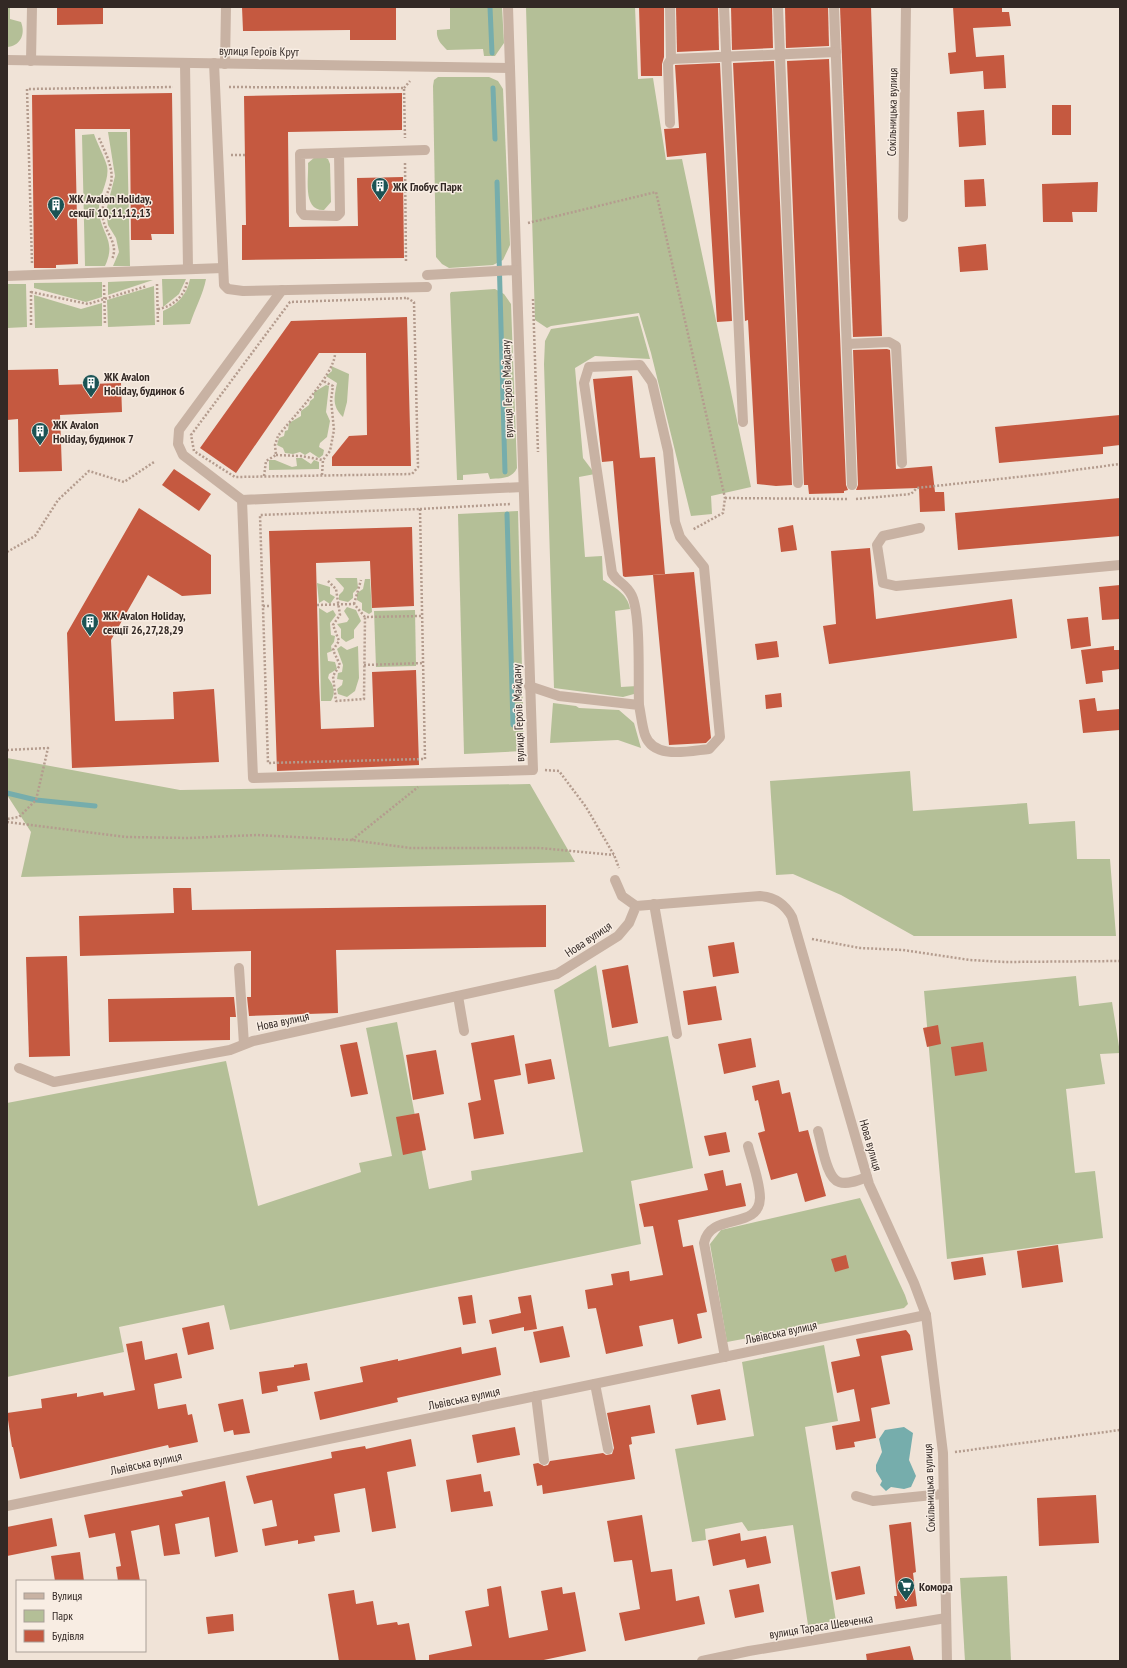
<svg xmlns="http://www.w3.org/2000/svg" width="1127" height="1668" font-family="'PT Sans Narrow',sans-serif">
  <rect width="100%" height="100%" fill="#f0e3d7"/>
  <g fill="#b4bf97">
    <path d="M7,7H10V19L21,22C26,35 20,46 7,47Z"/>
    <path d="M450,7H502L504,43L495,56H484L483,49L447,50C441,44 436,39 437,30L450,29Z"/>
    <path d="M526,7H635L638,79L653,78L666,160L682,159L751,487L711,496L712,514L691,516L651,353L639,313L551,326L547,328L535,320Z"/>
    <path d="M438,77H489L498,81L503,89L510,245L503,260L493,265L449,268L442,264L436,257L433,86L434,80Z"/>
    <path d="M108,132H127L130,266H113L119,252L116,238L108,225L106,211L115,176Z"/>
    <path d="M94,134C97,143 105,158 107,166C110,181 98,195 99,211C101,235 117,240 105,266H85L82,135Z"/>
    <path d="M322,156L328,159L330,164L331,202L324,210C302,211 309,178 308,163L315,157Z"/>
    <path d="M162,279H186L179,294L163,307Z"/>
    <path d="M190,279H206C203,295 195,308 190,324L163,325V311C177,305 187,295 190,279Z"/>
    <path d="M153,280L108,295V282Z"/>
    <path d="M102,282V297L86,302L34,288V283Z"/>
    <path d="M7,284H26L27,327L7,328Z"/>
    <path d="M154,286L155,325L108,327L107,300Z"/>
    <path d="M495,289L504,294L511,304L517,468C512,479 502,478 490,479L488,473L463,475V480H457L450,294L451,292Z"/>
    <path d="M34,295L81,309L102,303V326L35,328Z"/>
    <path d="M638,316L650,359L595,356L575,368L583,458L595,474L579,477L585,557L602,556L603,580C614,587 628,594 630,609L615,611L621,687L637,686L634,694L623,697L554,688L544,364L545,341L551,329Z"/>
    <path d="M331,366L349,374L347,402L343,417C332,406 334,398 337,383L326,376L332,371Z"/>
    <path d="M326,385L329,386L326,412L330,421L327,437L320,443L319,447L324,450L323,455L319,458L310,452L305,455L300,452L293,454L285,453L283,448L277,445L279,438L284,436L285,431L288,430L289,423L301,416V411L309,405L310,401L314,398V392Z"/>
    <path d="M296,458H302L311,464L314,460L319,462V469L269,470V460H275L292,467L297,466Z"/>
    <path d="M518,511L524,748L523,751L464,754L458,514Z"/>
    <path d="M335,578H357L358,588L353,593V598L348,602L339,600V595L343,591L344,588Z"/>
    <path d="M365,579H370L372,612L369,614L362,610V603L357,600V593L363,589Z"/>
    <path d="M317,583L330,587V594L335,597L330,604L324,600L319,603Z"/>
    <path d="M347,607L356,610L361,621L354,630V638L346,642L341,638V629L337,624L347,622L349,619L344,611Z"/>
    <path d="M319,608L327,613L333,610L336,615L330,623L331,635L335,636L334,642L331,646L332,651L327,653L328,661L335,662L337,669L329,674L328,678C334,685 336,693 331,701H321Z"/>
    <path d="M415,610L416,666L376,667L374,611Z"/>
    <path d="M341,646L347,650L358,646L359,678L355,691L347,697L338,694L337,689L342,685L343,680L337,679L338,673L342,672L343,665L337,649Z"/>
    <path d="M553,703L576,706L579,708L619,710L634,723L641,748L618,740L550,743Z"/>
    <path d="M7,758L180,790L530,784L575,862L21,877L31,832L7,795Z"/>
    <path d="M910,771L913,811L1027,803L1029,824L1075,821L1077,859H1110L1116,936H914L841,895L793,874L776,875L770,781Z"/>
    <path d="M596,965L609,1047L668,1036L693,1168L631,1181L641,1244L230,1330L224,1305L119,1327L124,1352L7,1377V1103L226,1061L258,1206L361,1172L359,1163L392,1156L366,1028L397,1022L429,1189L472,1180L471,1171L583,1152L554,990Z"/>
    <path d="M1076,976L1079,1006L1112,1002L1120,1053L1100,1054L1105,1084L1066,1089L1075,1173L1095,1171L1103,1238L947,1259L924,991Z"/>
    <path d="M860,1198L905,1295L908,1304L904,1308L727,1342L710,1244L721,1230Z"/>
    <path d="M824,1345L838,1421L805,1427L836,1621L808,1625L793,1525L748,1531L742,1522L705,1529L706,1540L692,1542L675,1449L754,1436L742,1362Z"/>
    <path d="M1007,1576L1011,1661H965L960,1578Z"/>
  </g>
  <path fill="#76adac" d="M904,1427L913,1433L909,1460L916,1476L911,1487L904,1489L891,1487L886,1491L880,1485L882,1481L876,1471V1465L882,1452L879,1439L885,1430Z"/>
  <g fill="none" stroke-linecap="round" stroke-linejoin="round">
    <g stroke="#76adac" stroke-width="5">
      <path d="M490,7L492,53"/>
      <path d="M493,88L495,139"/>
      <path d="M497,182L505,472"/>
      <path d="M507,514L513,725"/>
      <path d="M7,793L36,800L95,806"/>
    </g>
  </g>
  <g fill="#c55940">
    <path d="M57,7H103V24L57,25Z"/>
    <path d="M242,7H396V40H350V30L243,31Z"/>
    <path d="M639,7H664V57L662,64V76H641Z"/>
    <path d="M676,7H718L719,50L677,52Z"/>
    <path d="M731,7H772L773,48L732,50Z"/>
    <path d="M785,7H828L829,46L786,48Z"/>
    <path d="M840,7H871L882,336L853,337Z"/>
    <path d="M953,7H1002V12H1009L1011,26L973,28L976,57L1004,55L1006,88L984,89L983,71L950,74L948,53L956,52Z"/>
    <path d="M829,59L846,485L848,490L844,491V493L809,494L808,485H804L787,61Z"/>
    <path d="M774,61L792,485L776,486L757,484L748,320L745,321L733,63Z"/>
    <path d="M720,63L732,321L717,322L706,153L667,157L664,129L679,128L675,65Z"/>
    <path d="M172,93L174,234H151L152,240H131L130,129H75L78,264L56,265V268H34L32,95Z"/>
    <path d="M402,93V130L288,132L289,227L358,226L357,178L403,177L404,258L242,260V225H246L244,96Z"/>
    <rect x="1052" y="105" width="19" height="30"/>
    <path d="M984,110L986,145L959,147L957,112Z"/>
    <path d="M984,179L986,206L965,207L964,180Z"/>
    <path d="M1098,182L1097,212H1072L1073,222H1043L1042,184Z"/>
    <path d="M986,244L988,270L960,272L958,247Z"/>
    <path d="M407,317L411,466H332V457L349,436L367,435L366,353H319L236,473L200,448L291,321Z"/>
    <path d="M887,349L890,350L896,469L932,466L935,492H944L945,511L920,512L919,488L856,490L858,485L853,350Z"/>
    <path d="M58,369L59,385L121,383L122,412L60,415L62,471L19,472L18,419L7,420V370Z"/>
    <path d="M632,376L640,458L655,457L665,574L625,577L623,576L613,461L602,462L593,379Z"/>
    <path d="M1120,415V445L1103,447V454L999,463L995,427Z"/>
    <path d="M174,469L211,494L199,511L162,485Z"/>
    <path d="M1120,498V536L958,550L955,513Z"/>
    <path d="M139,508L211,555V594L182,596L148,575L111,640L115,721L174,719L173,692L214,689L219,762L72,768L67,633Z"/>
    <path d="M793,525L797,550L781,552L778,528Z"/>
    <path d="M412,527L414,606L372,608L370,561L316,563L319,681L321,729L374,727L372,672L416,670L419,765L277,771L269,531Z"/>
    <path d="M870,548L876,619L1012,599L1017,638L829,664L823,626L836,624L831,551Z"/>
    <path d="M694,572L711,738L706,743L669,745L653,575Z"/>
    <path d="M1120,585V619L1102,620L1099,587Z"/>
    <path d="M1088,617L1091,646L1071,649L1067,619Z"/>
    <path d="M777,641L779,657L757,660L755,644Z"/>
    <path d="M1114,646V650H1120V669L1102,671L1103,682L1086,684L1081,650Z"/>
    <path d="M781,693L782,707L766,709L765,695Z"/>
    <path d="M1095,698L1097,711L1120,709V730L1083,733L1079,700Z"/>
    <path d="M173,888H191L192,910L546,905V947L336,950L338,1013L249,1016L247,997H251V951L80,956L79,916L174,913Z"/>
    <path d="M734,942L739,973L713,977L708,946Z"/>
    <path d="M67,956L70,1056L29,1057L26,957Z"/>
    <path d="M628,965L638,1023L612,1028L602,970Z"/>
    <path d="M716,986L722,1020L688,1025L683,991Z"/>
    <path d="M234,997L236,1017H230V1040L109,1042L108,999Z"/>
    <path d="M938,1025L941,1044L927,1047L923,1028Z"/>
    <path d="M514,1035L521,1075L494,1080L504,1134L474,1139L468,1103L481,1100L471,1043Z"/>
    <path d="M751,1038L756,1067L724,1074L718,1044Z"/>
    <path d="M357,1042L368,1094L351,1097L340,1045Z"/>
    <path d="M983,1042L987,1071L955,1076L951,1047Z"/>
    <path d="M436,1050L444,1094L413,1100L406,1055Z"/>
    <path d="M551,1059L555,1079L528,1084L525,1064Z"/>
    <path d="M779,1080L782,1094L790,1092L799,1132L808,1130L826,1196L805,1202L797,1173L771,1180L758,1133L765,1131L758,1100L755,1101L752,1086Z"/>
    <path d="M419,1113L426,1150L403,1155L396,1117Z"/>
    <path d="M726,1132L730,1152L709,1156L704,1136Z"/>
    <path d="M723,1170L726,1186L741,1183L746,1206L678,1220L683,1247L693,1245L707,1312L697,1314L702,1338L678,1344L673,1319L639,1326L643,1346L606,1354L596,1308L588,1309L585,1290L613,1285L611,1274L629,1271L630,1281L663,1275L653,1226L644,1227L639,1204L708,1190L704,1174Z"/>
    <path d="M1058,1245L1063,1282L1022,1288L1017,1251Z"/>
    <path d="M846,1255L849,1268L835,1272L831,1259Z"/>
    <path d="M983,1257L986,1275L954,1280L951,1262Z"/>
    <path d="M472,1295L476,1323L463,1325L458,1297Z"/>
    <path d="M531,1295L537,1329L524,1331V1327L492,1334L489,1320L521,1313L518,1297Z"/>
    <path d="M209,1322L214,1349L188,1355L182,1328Z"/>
    <path d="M563,1326L570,1357L540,1363L533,1332Z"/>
    <path d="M906,1330L910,1335L913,1350L881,1356L890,1404L871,1408L876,1438L854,1442L855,1447L836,1450L832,1426L860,1421L854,1389L837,1393L831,1362L860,1356L856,1339Z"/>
    <path d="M142,1341L145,1360L177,1353L182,1378L154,1384L158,1409L186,1404L188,1415L192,1414L198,1442L169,1448L168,1445L20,1479L13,1447H12L7,1413L42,1408L41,1399L77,1393V1397L103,1392L104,1396L135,1390L126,1344Z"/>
    <path d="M461,1347L462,1354L496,1347L501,1375L397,1398L398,1402L320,1420L314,1392L363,1382L360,1367L398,1359V1361Z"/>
    <path d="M307,1363L310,1380L277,1386L278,1391L262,1394L259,1372L294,1367V1365Z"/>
    <path d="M720,1389L726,1420L697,1425L691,1395Z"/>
    <path d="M243,1399L250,1433L234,1435L233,1430L224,1432L218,1404Z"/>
    <path d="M650,1405L655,1433L631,1437L632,1444L629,1445L635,1479L543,1494L542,1485L537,1486L533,1464L538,1463L544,1466L548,1465L550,1461L603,1453L606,1455L612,1454L614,1448L607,1413Z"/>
    <path d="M515,1427L520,1455L477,1463L472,1435Z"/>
    <path d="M411,1439L416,1466L387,1472L396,1528L372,1532L365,1488L334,1494L340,1532L314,1536L315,1541L298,1544V1540L265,1546L262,1529L277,1526L272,1500L254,1504L246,1476L332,1458L331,1452L365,1446L366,1449Z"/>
    <path d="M481,1474L484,1492L490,1491L493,1506L451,1512L446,1480Z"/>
    <path d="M225,1481L238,1552L215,1557L209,1517L175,1524L180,1554L164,1556L159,1525L131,1531L140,1581H118L116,1567L121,1566L115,1533L89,1538L84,1515L183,1496L181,1491Z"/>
    <path d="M1096,1495L1099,1543L1039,1546L1037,1498Z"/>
    <path d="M642,1515L651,1572L672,1569L676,1601L699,1596L705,1624L625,1641L619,1613L640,1609L632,1560L614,1562L607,1521Z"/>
    <path d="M52,1518L57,1546L7,1556V1527Z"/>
    <path d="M911,1522L916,1572L913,1573L917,1606L896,1609L894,1596H897L889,1525Z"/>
    <path d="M740,1533L741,1541L766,1536L771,1563L747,1568L745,1559L713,1566L708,1540Z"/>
    <path d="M80,1552L84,1581H55L51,1556Z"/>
    <path d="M860,1566L865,1594L836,1600L831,1572Z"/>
    <path d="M759,1584L764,1612L735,1618L729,1590Z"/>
    <path d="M501,1586L509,1638L548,1630L541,1591L562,1587L563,1594L575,1592L586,1651L539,1661H429V1655L472,1646L465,1611L489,1606L487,1589Z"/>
    <path d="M354,1590L356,1604L373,1601L377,1625L397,1622L398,1625L409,1623L416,1661H339L328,1594Z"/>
    <path d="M233,1614L234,1631L208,1634L206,1617Z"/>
    <path d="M910,1646L914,1661H867L866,1654Z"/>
  </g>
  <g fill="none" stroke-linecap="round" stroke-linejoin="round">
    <g stroke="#b49c8e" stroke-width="2.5" stroke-dasharray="2 2" stroke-linecap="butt">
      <path d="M229,87L404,88L405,138"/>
      <path d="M404,88L410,81"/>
      <path d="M99,138C105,152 114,168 111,183C107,197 101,201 103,219C106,234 119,244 112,259"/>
      <path d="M231,155H245"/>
      <path d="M405,163L406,263"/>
      <path d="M528,223L656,192L725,498L723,513L692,530"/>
      <path d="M32,263L27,89L173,87"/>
      <path d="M157,284L158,324"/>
      <path d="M104,285L105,325"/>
      <path d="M31,291V327"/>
      <path d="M31,292L88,304L147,286"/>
      <path d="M407,298L414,302L418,467L412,474L235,477L194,451L191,435L290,302Z"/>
      <path d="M533,299L538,452"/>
      <path d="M158,309C172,307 185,296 187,282"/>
      <path d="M276,455L301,456L323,460"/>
      <path d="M322,475L323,460L330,451L334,430L331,400L333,386L323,381"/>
      <path d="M264,476L266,461L276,455L275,445L278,436C292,418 334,375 335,354"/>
      <path d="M725,498L847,499"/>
      <path d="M856,499L911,494L917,488L1045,474L1120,464"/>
      <path d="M420,509L425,759L268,763L260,515Z"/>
      <path d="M420,509L511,504"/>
      <path d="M7,552L35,536L58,500L89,471L124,482L154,462"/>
      <path d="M328,581L336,589L340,615L333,625L339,641L333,650L340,665L333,676L336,701L364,699L365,617"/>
      <path d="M354,604L361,580"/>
      <path d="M317,605L354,604L365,617L422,616"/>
      <path d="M263,606H271"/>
      <path d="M364,665L424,663"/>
      <path d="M7,750L48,748L36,800L19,817L7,819"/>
      <path d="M545,770L559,771L586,807L614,855L619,868"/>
      <path d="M7,822L127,837L188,838L257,835L352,840L410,848H540L614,855"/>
      <path d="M352,840L418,787"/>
      <path d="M812,939L860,948L903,950L970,960L1005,962L1120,961"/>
      <path d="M955,1452L1120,1430"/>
    </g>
    <g stroke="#c8b2a3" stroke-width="10">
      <path d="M508,7L533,770L253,778L242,500L523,487"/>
      <path d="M670,7L671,59L668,64L670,123"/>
      <path d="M724,7L743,422"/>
      <path d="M778,7L798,483"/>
      <path d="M834,7L852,485"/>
      <path d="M671,59L836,52"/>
      <path d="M7,60L510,68"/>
      <path d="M31,61L32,7"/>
      <path d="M185,63L188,269"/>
      <path d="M214,63L224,285L228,289L243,291L427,287"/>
      <path d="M225,64L226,7"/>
      <path d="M339,153L340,213L337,216L304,215L301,211L300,154L425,150"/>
      <path d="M903,217L906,7"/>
      <path d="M427,275L516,270"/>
      <path d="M7,276L223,268"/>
      <path d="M847,344L889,342L896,346L902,463"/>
      <path d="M242,500L183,455L178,444L179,430L282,290"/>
      <path d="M920,528L883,536L877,545L883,583L896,586L1120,565"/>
      <path d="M529,686L559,696L639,705C641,715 642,726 645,735C654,760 689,751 709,749L720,737L704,567L680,537L675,522L668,451L652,382L640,365L589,367L584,383L612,573C618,584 625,582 632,596C641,616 638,680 639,705"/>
      <path d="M615,880L622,896L636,906"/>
      <path d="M654,904L677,1034"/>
      <path d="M239,968L244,1044"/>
      <path d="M458,996L464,1031"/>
      <path d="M19,1068L54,1082L230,1050L253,1041L557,974L618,936L629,923L636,906L760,896C775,897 785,904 792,917L869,1184L914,1283L926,1315L943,1453L947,1661"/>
      <path d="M818,1131C822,1144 826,1178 839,1182C848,1185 859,1180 867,1177"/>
      <path d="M725,1357L704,1243C711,1211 759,1231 760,1198C760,1182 752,1162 748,1146"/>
      <path d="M595,1384L608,1449"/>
      <path d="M536,1396L544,1460"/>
      <path d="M856,1496L873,1501L943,1494"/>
      <path d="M7,1506L926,1315"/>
      <path d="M702,1661L749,1651L946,1618"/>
    </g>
  </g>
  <defs>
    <symbol id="building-pin" viewBox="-11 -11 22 30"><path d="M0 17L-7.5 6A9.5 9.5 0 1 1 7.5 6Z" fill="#1b5354" stroke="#f8ede3"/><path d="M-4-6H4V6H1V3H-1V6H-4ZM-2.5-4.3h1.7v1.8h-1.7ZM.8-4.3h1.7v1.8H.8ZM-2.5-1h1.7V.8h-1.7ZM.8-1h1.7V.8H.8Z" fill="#fff"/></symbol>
    <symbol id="supermarket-pin" viewBox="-11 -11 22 30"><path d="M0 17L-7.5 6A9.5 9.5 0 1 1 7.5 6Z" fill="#1b5354" stroke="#f8ede3"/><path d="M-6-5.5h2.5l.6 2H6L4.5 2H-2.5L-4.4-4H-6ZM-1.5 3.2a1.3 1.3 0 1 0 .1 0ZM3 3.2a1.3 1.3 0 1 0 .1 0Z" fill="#fff"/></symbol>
  </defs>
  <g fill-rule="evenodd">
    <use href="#building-pin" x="370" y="176" width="20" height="27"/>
    <use href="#building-pin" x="46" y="195" width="20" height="27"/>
    <use href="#building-pin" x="81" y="373" width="20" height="27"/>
    <use href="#building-pin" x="30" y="421" width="20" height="27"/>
    <use href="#building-pin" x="80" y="612" width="20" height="27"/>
    <use href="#supermarket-pin" x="896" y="1576" width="20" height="27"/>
  </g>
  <g text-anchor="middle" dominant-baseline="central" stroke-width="3" stroke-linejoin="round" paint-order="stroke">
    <g font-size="12" fill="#332925" stroke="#f8ede3">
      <text transform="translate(259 51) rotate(1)">вулиця Героїв Крут</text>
      <text transform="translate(892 112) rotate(-89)">Сокільницька вулиця</text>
      <text transform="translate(507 389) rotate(-92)">вулиця Героїв Майдану</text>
      <text transform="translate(518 713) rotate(-92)">вулиця Героїв Майдану</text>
      <text transform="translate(588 939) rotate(-34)">Нова вулиця</text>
      <text transform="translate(283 1021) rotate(-12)">Нова вулиця</text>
      <text transform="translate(871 1145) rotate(74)">Нова вулиця</text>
      <text transform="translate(781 1332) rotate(-12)">Львівська вулиця</text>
      <text transform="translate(464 1398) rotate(-12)">Львівська вулиця</text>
      <text transform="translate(146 1463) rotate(-12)">Львівська вулиця</text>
      <text transform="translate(929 1488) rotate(-92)">Сокільницька вулиця</text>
      <text transform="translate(821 1626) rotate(-9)">вулиця Тараса Шевченка</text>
    </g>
    <g font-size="12" font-weight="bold" fill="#332925" stroke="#f8ede3" text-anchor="start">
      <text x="393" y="186">ЖК Глобус Парк</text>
      <text x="69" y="198">ЖК Avalon Holiday,<tspan x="69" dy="14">секції 10,11,12,13</tspan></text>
      <text x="104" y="376">ЖК Avalon<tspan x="104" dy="14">Holiday, будинок 6</tspan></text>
      <text x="53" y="424">ЖК Avalon<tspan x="53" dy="14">Holiday, будинок 7</tspan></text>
      <text x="103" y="615">ЖК Avalon Holiday,<tspan x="103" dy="14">секції 26,27,28,29</tspan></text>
      <text x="919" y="1586">Комора</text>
    </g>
  </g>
  <rect width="1127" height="1668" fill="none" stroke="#332925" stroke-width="16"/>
  <rect x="16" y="1580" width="130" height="72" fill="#f8ede3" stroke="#a99f97"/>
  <rect x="24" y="1593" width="20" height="6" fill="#c8b2a3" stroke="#a99f97"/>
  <text x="52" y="1600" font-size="12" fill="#332925">Вулиця</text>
  <rect x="24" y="1610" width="20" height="12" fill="#b4bf97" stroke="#a99f97"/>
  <text x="52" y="1620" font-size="12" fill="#332925">Парк</text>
  <rect x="24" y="1630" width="20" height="12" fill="#c55940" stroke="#a99f97"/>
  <text x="52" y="1640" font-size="12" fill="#332925">Будівля</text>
</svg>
